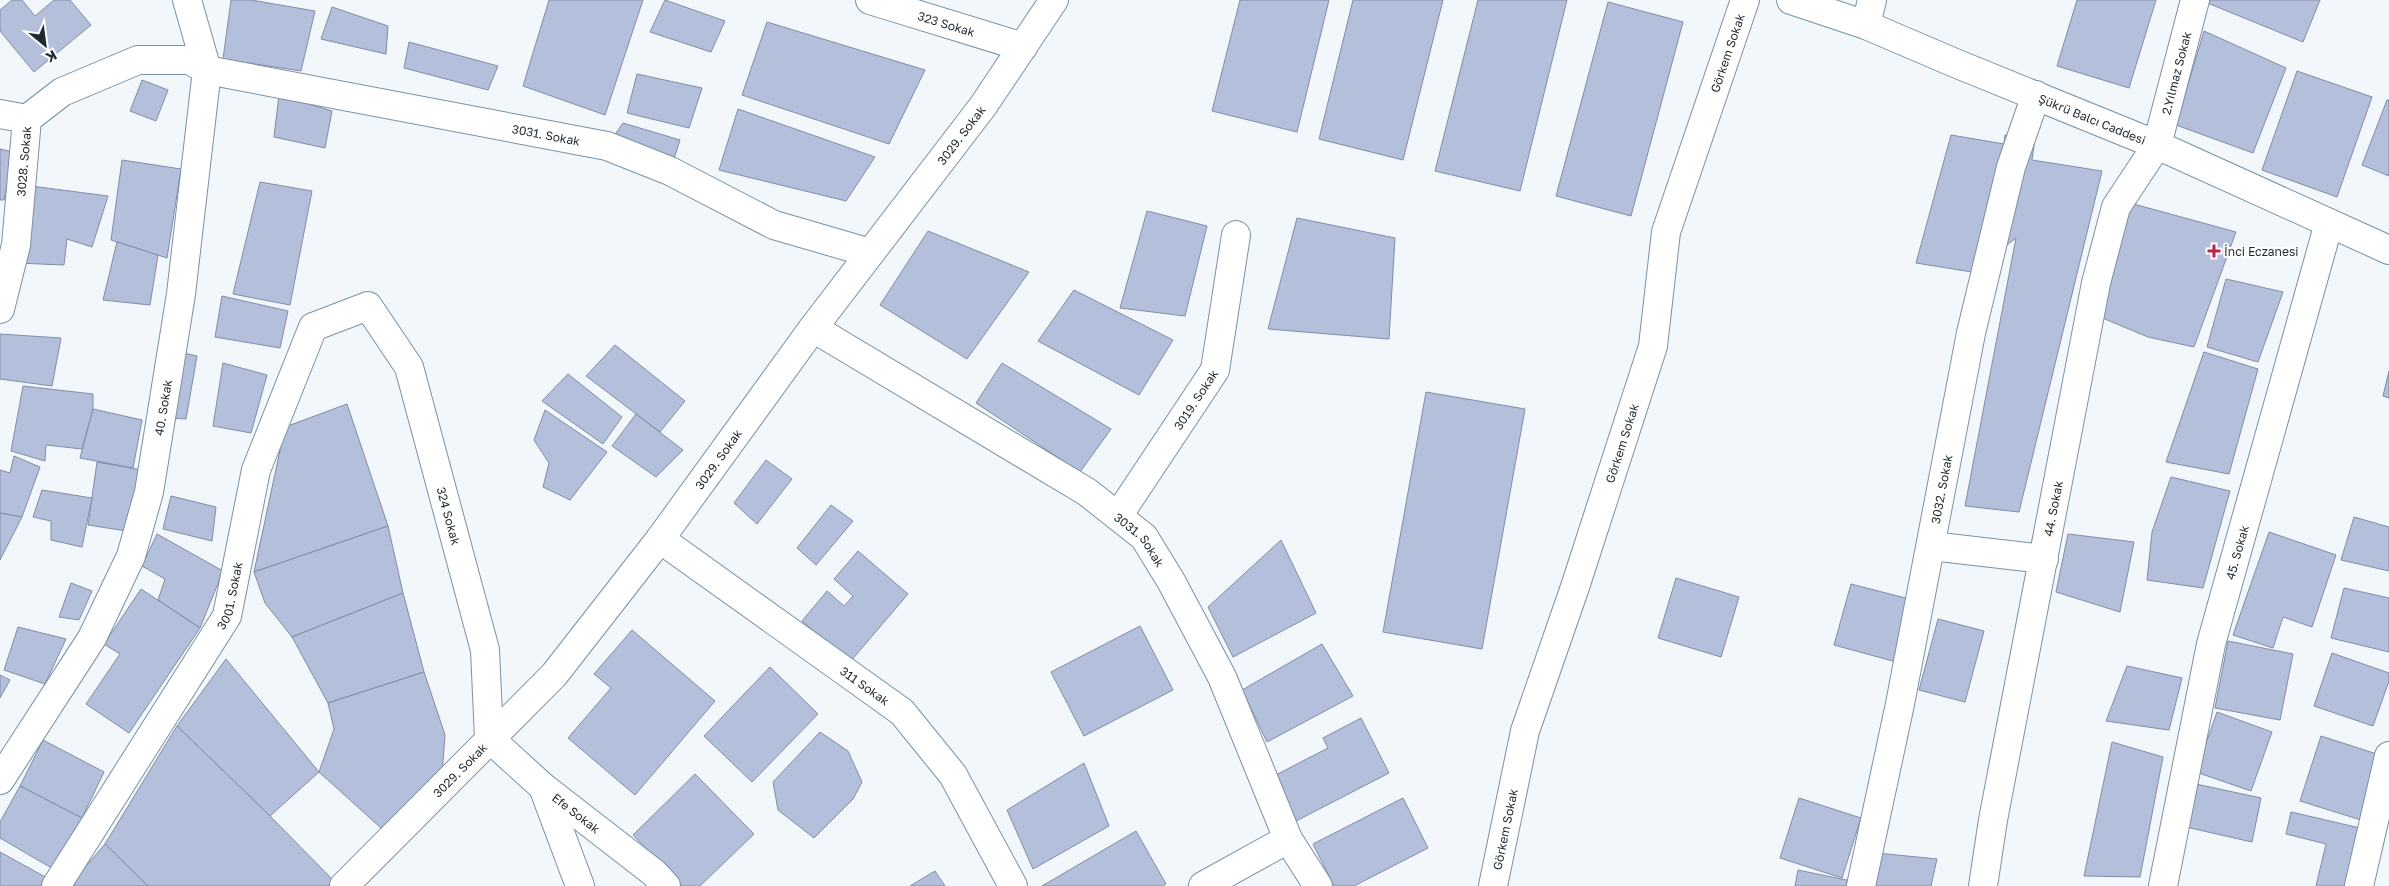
<svg xmlns="http://www.w3.org/2000/svg" width="2389" height="886" font-family="'Golos Text',sans-serif">
  <rect width="100%" height="100%" fill="#f2f7fb"/>
  <g fill="#b3bfdb" stroke="#818da7">
    <path d="M12,0H22L35,16L54,0H70L91,25L34,72L0,31V10Z"/>
    <path d="M231,0H251L315,11L301,71L223,59Z"/>
    <path d="M549,0H643L605,115L523,86Z"/>
    <path d="M665,0L725,21L711,52L650,32Z"/>
    <path d="M1240,0H1329L1297,132L1212,111Z"/>
    <path d="M1353,0H1443L1403,160L1319,139Z"/>
    <path d="M1478,0H1567L1520,191L1435,171Z"/>
    <path d="M2077,0H2156L2129,88L2057,66Z"/>
    <path d="M2206,0H2320L2303,42L2205,2Z"/>
    <path d="M1608,2L1683,22L1631,216L1556,196Z"/>
    <path d="M332,7L388,26L386,54L321,39Z"/>
    <path d="M767,22L925,70L889,144L742,95Z"/>
    <path d="M2204,31L2286,68L2253,153L2176,125Z"/>
    <path d="M409,42L498,66L488,90L404,68Z"/>
    <path d="M2297,71L2372,97L2337,197L2262,170Z"/>
    <path d="M637,74L702,88L689,128L627,113Z"/>
    <path d="M142,80L168,90L156,121L130,111Z"/>
    <path d="M279,95L332,111L325,148L274,137Z"/>
    <path d="M2387,100H2389V176L2362,165Z"/>
    <path d="M738,109L875,157L846,201L719,170Z"/>
    <path d="M623,123L680,140L670,171L607,146Z"/>
    <path d="M1951,135L2004,144L2005,135L2035,139L2032,160L2102,171L2019,512L1965,506L2016,238L1972,272L1916,263Z"/>
    <path d="M0,149L13,152L4,200H0Z"/>
    <path d="M122,160L181,169L167,258L111,240Z"/>
    <path d="M260,182L312,191L290,305L233,294Z"/>
    <path d="M31,186L108,196L92,247L67,239L64,265L17,263Z"/>
    <path d="M2130,203L2236,232L2194,347L2148,337L2100,317Z"/>
    <path d="M1147,211L1207,226L1185,316L1120,308Z"/>
    <path d="M1297,218L1395,238L1389,339L1268,329Z"/>
    <path d="M928,231L1029,272L967,359L880,305Z"/>
    <path d="M117,242L158,255L150,305L103,300Z"/>
    <path d="M2226,279L2283,292L2258,362L2207,347Z"/>
    <path d="M1074,290L1173,340L1139,395L1038,341Z"/>
    <path d="M222,296L288,311L280,348L215,337Z"/>
    <path d="M0,334L61,338L52,386L0,379Z"/>
    <path d="M615,345L685,401L660,432L586,376Z"/>
    <path d="M161,348L197,356L186,419L153,417Z"/>
    <path d="M2204,352L2258,369L2229,474L2166,462Z"/>
    <path d="M223,363L267,375L251,433L213,426Z"/>
    <path d="M1002,363L1111,429L1080,472L976,403Z"/>
    <path d="M2389,371V398L2383,396Z"/>
    <path d="M568,374L622,417L603,444L542,401Z"/>
    <path d="M23,386L93,394V409L82,449L46,445L45,461L11,451Z"/>
    <path d="M1426,392L1525,409L1482,649L1383,632Z"/>
    <path d="M347,404L388,526L254,572L285,427Z"/>
    <path d="M93,409L142,420L133,468L80,458Z"/>
    <path d="M545,410L607,452L570,500L543,487L549,463L534,440Z"/>
    <path d="M636,414L683,450L656,477L612,446Z"/>
    <path d="M14,456L40,467L22,517L0,513V470L10,473Z"/>
    <path d="M766,460L792,479L757,524L734,503Z"/>
    <path d="M97,462L142,470L133,532L88,525Z"/>
    <path d="M2171,477L2230,491L2203,588L2147,580L2152,532Z"/>
    <path d="M42,490L92,498L82,547L51,540V521L33,517Z"/>
    <path d="M171,496L216,507L212,541L163,529Z"/>
    <path d="M831,505L853,521L816,565L797,548Z"/>
    <path d="M0,513L22,517L0,560Z"/>
    <path d="M2354,517L2389,527V571L2341,560Z"/>
    <path d="M388,526L403,593L292,637L265,603L254,572Z"/>
    <path d="M2269,532L2336,555L2312,627L2283,617L2273,648L2233,635Z"/>
    <path d="M157,534L223,571L200,628L158,600L165,579L142,566Z"/>
    <path d="M2068,534L2134,542L2120,612L2056,592Z"/>
    <path d="M1281,540L1316,613L1233,657L1208,607Z"/>
    <path d="M858,551L908,594L850,662L802,621L827,591L844,606L853,596L834,579Z"/>
    <path d="M1676,578L1739,597L1721,657L1658,638Z"/>
    <path d="M71,583L92,591L79,620L59,617Z"/>
    <path d="M1851,584L1917,601L1900,663L1834,645Z"/>
    <path d="M2344,588L2389,598V652L2331,638Z"/>
    <path d="M141,589L200,628L129,733L86,704L120,654L104,644Z"/>
    <path d="M403,593L424,672L328,703L292,637Z"/>
    <path d="M1938,619L1984,631L1965,702L1919,690Z"/>
    <path d="M1140,626L1173,690L1084,736L1051,672Z"/>
    <path d="M18,627L66,639L45,684L4,670Z"/>
    <path d="M632,630L715,701L635,795L568,738L611,688L594,674Z"/>
    <path d="M2228,641L2293,654L2280,720L2215,708Z"/>
    <path d="M1322,644L1353,696L1267,742L1242,690Z"/>
    <path d="M2332,653L2389,673V681L2373,726L2314,706Z"/>
    <path d="M226,659L319,772L270,816L177,726Z"/>
    <path d="M2127,666L2182,678L2169,730L2106,721Z"/>
    <path d="M770,667L818,714L752,782L704,736Z"/>
    <path d="M424,672L445,735L441,787L381,828L319,772L334,729L328,703Z"/>
    <path d="M0,675L10,680L0,698Z"/>
    <path d="M2217,712L2272,732L2251,791L2196,772Z"/>
    <path d="M1361,718L1389,773L1296,821L1272,777L1328,748L1323,738Z"/>
    <path d="M177,726L270,816L334,881L328,886H148L105,844Z"/>
    <path d="M820,732L848,751L862,782L853,799L814,838L778,810L773,782Z"/>
    <path d="M2321,736L2383,756L2361,820L2300,801Z"/>
    <path d="M43,740L104,772L82,818L20,786Z"/>
    <path d="M2112,742L2163,757L2140,877L2084,876Z"/>
    <path d="M1084,763L1109,826L1033,869L1007,810Z"/>
    <path d="M695,774L754,834L700,886H682L633,835Z"/>
    <path d="M2196,784L2261,798L2252,842L2186,827Z"/>
    <path d="M20,786L82,818L55,870L0,838V822Z"/>
    <path d="M1403,798L1428,848L1354,886H1334L1313,844Z"/>
    <path d="M1799,798L1861,818L1842,878L1780,858Z"/>
    <path d="M2291,812L2360,828L2346,886H2316L2326,844L2286,834Z"/>
    <path d="M1136,831L1166,884L1162,886H1042Z"/>
    <path d="M105,844L148,886H69Z"/>
    <path d="M0,852L49,879L44,886H0Z"/>
    <path d="M1877,853L1937,859L1931,886H1871Z"/>
    <path d="M1798,870L1861,883L1860,886H1795Z"/>
    <path d="M935,871L945,886H910Z"/>
  </g>
  <g fill="none" stroke-linecap="round" stroke-linejoin="round">
    <defs>
      <g id="minor">
        <path id="s1" d="M870,0L1023,47"/>
        <path id="s2" d="M1791,0L1866,25L1955,63L2157,145L2389,250"/>
        <path d="M1866,25L1872,0"/>
        <path d="M0,114L27,119"/>
        <path id="s3" d="M0,309L16,245L27,119L62,92L138,60H189L207,70L607,146L670,171L774,225L870,253"/>
        <path id="s4" d="M813,328L1087,492L1144,537L1171,581L1222,677L1288,839L1318,886"/>
        <path id="s5" d="M1118,516L1215,370L1236,235"/>
        <path id="s6" d="M660,539L902,712L953,775L1013,886"/>
        <path d="M1931,546L2044,559"/>
        <path id="s7" d="M0,780L92,638L131,556L149,492L181,294L207,70L187,0"/>
        <path d="M543,787L580,886"/>
        <path id="s8" d="M56,886L227,616L256,470L313,327L368,306L409,367L485,650L489,738L543,787L654,873L666,886"/>
        <path id="s9" d="M344,886L554,675L660,539L813,328L983,106L1054,0"/>
        <path d="M1203,886L1288,839"/>
        <path id="s10" d="M1493,886L1525,731L1575,587L1653,346L1666,232L1745,0"/>
        <path id="s11" d="M1861,886L1900,704L1971,333L2011,167L2036,95"/>
        <path id="s12" d="M1983,886L1993,820L2096,283L2116,207L2157,145L2195,0"/>
        <path id="s13" d="M2163,886L2211,644L2329,223"/>
        <path d="M2359,886L2389,756"/>
      </g>
    </defs>
    <use href="#minor" stroke="#7892a5" stroke-width="30"/>
    <use href="#minor" stroke="#fff" stroke-width="28"/>
  </g>
  <path fill="#b6254c" stroke="#fff" stroke-width="2" d="M2211.5 243.5h5v5h5v5h-5v5h-5v-5h-5v-5h5z"/>
  <g text-anchor="middle" dominant-baseline="central" stroke-width="4" stroke-linejoin="round" paint-order="stroke">
    <g font-size="12" fill="#1e2931" stroke="#fff">
      <text stroke="none"><textPath href="#s1" startOffset="80">323 Sokak</textPath></text>
      <text stroke="none"><textPath href="#s10" startOffset="868">Görkem Sokak</textPath></text>
      <text stroke="none"><textPath href="#s12" startOffset="841">2.Yılmaz Sokak</textPath></text>
      <text stroke="none"><textPath href="#s2" startOffset="324">Şükrü Balcı Caddesi</textPath></text>
      <text stroke="none"><textPath href="#s3" startOffset="736">3031. Sokak</textPath></text>
      <text stroke="none"><textPath href="#s9" startOffset="974">3029. Sokak</textPath></text>
      <text stroke="none"><textPath href="#s3" startOffset="150">3028. Sokak</textPath></text>
      <text stroke="none"><textPath href="#s5" startOffset="140">3019. Sokak</textPath></text>
      <text stroke="none"><textPath href="#s7" startOffset="412">40. Sokak</textPath></text>
      <text stroke="none"><textPath href="#s10" startOffset="462">Görkem Sokak</textPath></text>
      <text stroke="none"><textPath href="#s9" startOffset="569">3029. Sokak</textPath></text>
      <text stroke="none"><textPath href="#s11" startOffset="405">3032. Sokak</textPath></text>
      <text stroke="none"><textPath href="#s12" startOffset="384">44. Sokak</textPath></text>
      <text stroke="none"><textPath href="#s8" startOffset="909">324 Sokak</textPath></text>
      <text stroke="none"><textPath href="#s4" startOffset="391">3031. Sokak</textPath></text>
      <text stroke="none"><textPath href="#s13" startOffset="342">45. Sokak</textPath></text>
      <text stroke="none"><textPath href="#s8" startOffset="340">3001. Sokak</textPath></text>
      <text stroke="none"><textPath href="#s6" startOffset="252">311 Sokak</textPath></text>
      <text stroke="none"><textPath href="#s9" startOffset="164">3029. Sokak</textPath></text>
      <text stroke="none"><textPath href="#s8" startOffset="1251">Efe Sokak</textPath></text>
      <text stroke="none"><textPath href="#s10" startOffset="58">Görkem Sokak</textPath></text>
    </g>
    <g font-size="12" fill="#1e2931" stroke="#fff" text-anchor="start">
      <text x="2224" y="251">İnci Eczanesi</text>
    </g>
  </g>
  <g transform="translate(45 45) rotate(151)" stroke="#ffffff" stroke-width="4" paint-order="stroke">
  <path d="M0-4L9 19L0 12L-9 19Z" fill="#1e2931"/>
  <text y="-8" font-size="14" font-weight="bold" text-anchor="middle" fill="#1e2931">K</text>
  </g>
</svg>
